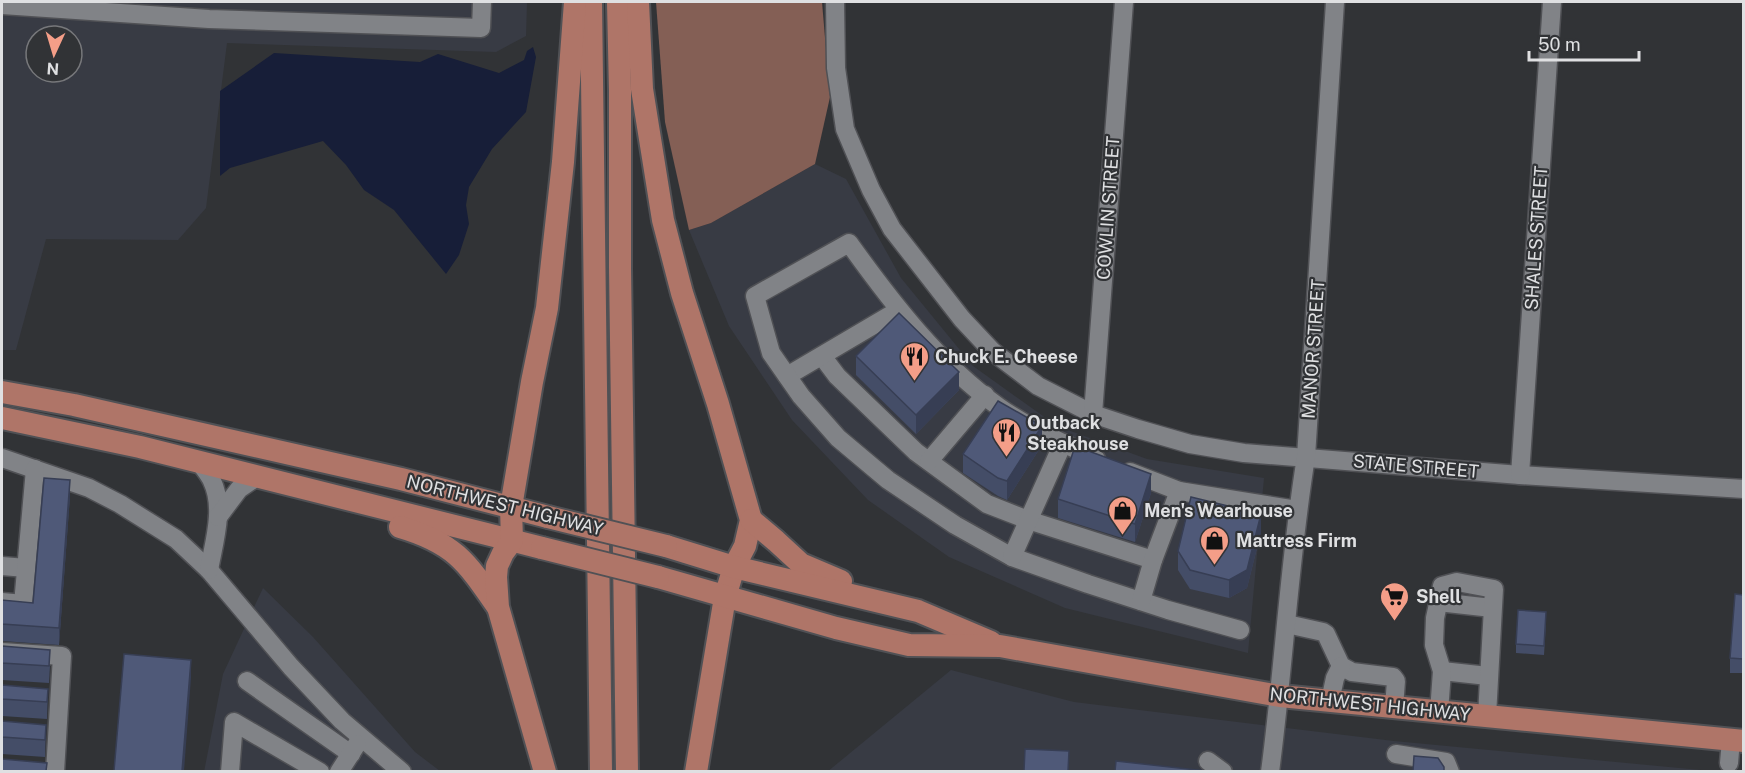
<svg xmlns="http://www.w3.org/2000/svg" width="1745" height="773" font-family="'Public Sans',sans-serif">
  <rect width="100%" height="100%" fill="#313336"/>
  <g fill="#383b44" fill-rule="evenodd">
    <path d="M2,2H527L526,36L496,52L227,43L206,208L178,240L46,239L16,350H2ZM36,36H72V72H36Z"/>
    <path d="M815,164L846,179L901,278L973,366L1057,426L1147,459L1264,478L1248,653L1065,608L949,557L868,500L792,420L729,326L689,230L711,223Z"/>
    <path d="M263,588L313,637L415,752L440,771L204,772L223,674Z"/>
    <path d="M951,670L1074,702L1394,741L1711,771L827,772Z"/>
  </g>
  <path fill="#845f55" d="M656,2H822L830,97L815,164L711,223L689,230L665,122Z"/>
  <path fill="#171e38" d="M533,47L536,57L526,112L492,149L469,187L466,205L469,224L459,255L446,274L394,210L364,190L346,165L323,141L230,168L220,176V91L274,53L420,62L438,54L499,73L524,60L527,51Z"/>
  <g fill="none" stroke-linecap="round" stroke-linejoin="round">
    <defs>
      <g id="minor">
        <path d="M835,2L836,68L845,129L871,190L892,229L962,319L992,351L1038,386L1093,414L1138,429L1190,444L1244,453L1520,475L1744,489"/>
        <path d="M2,5L209,19L481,28L482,2"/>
        <path d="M822,356L837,376L916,452L987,504L1028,520L1153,560"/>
        <path d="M787,376L899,310"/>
        <path d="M1093,414L1124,2"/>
        <path d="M2,458L89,488L120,504L176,539L209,570L291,667L342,721L402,772"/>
        <path d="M1096,459C1063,443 1029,428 999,407C939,364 892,303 849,243L755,296L771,353L801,396L838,438L888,480L955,525L1012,557L1088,584L1168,610L1240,630"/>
        <path d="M199,461C203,468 209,474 212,481C225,508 214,542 209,570"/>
        <path d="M929,461L985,395"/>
        <path d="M1130,472L1179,491L1297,510"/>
        <path d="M1520,475L1552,2"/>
        <path d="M218,517L239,489L258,476"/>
        <path d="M1012,557L1063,443"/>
        <path d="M2,566L26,568"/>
        <path d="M1141,601L1153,560L1179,491"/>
        <path d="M2,602L23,604L35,469"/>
        <path d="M1438,602L1492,608"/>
        <path d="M1287,624L1323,632L1326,634L1341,666L1352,672L1393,677L1396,681L1394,707"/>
        <path d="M2,652L62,656L55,772"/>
        <path d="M1442,671L1488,676"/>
        <path d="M247,681L351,754"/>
        <path d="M1330,701L1335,678L1341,666"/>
        <path d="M1439,712L1442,671L1434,645L1435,618L1442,586L1457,582L1494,589L1487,716"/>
        <path d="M1396,754L1446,762L1450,772"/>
        <path d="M1208,761L1223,772"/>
        <path d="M1729,763L1731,740"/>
        <path d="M230,772L234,722L320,772"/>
        <path d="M339,772L357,744"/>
        <path d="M1270,772C1284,667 1289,561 1306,457L1335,2"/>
      </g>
      <g id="major">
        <path d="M591,2L601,772"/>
        <path d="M618,2L620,91V268L627,772"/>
        <path d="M638,2L642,89L663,220L682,293L718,404L751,520L745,546L734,567L725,597L696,772"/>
        <path d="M2,392L74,405L401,479L548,517"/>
        <path d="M2,418L140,447L542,548"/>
        <path d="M751,520L776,541L801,564L841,581"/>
        <path d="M400,527C454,543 466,561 497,606"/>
        <path d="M666,546L734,567L918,611L991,642"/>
        <path d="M658,577L836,628L909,645L1000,646L1280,696L1744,741"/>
        <path d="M545,772L498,607L496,577L497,566L503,553L512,541L511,507L532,382L547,308L563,162L575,2"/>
      </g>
    </defs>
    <use href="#minor" stroke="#505155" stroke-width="21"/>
    <use href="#major" stroke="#505155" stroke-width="26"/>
    <use href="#minor" stroke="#818387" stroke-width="18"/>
    <use href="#major" stroke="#af7568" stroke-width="22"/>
    <defs>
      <g id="major-bridge">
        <path d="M548,517L666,546"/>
        <path d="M542,548L658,577"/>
      </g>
    </defs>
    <use href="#major-bridge" stroke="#505155" stroke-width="26" stroke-linecap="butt"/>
    <use href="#major-bridge" stroke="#af7568" stroke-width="22"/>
  </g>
  <g fill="#444d67">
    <path d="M856,356L959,390L916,434L856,375Z"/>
    <path d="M1042,445L1007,500L998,496L963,473V454Z"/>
    <path d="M1151,493L1135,542L1058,518V499Z"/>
    <path d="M70,496L59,645L2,641V600L33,603Z"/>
    <path d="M1261,532L1247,588L1229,598L1190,589L1178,570V551Z"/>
    <path d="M1743,595V673H1730V658Z"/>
    <path d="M1546,622L1544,655L1516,653V644Z"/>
    <path d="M2,646L50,666L49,683L2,680Z"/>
    <path d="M2,685L48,689L47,719L2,716Z"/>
    <path d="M2,721L46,725L45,757L2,754Z"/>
  </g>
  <g fill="#373e54">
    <path d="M959,372V390L916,434V415Z"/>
    <path d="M1042,426V445L1007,500V481Z"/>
    <path d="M1151,474V493L1135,542V524Z"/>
    <path d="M70,480V496L59,645V628Z"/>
    <path d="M1261,514V532L1247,588L1229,598V580Z"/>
    <path d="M191,660V678L184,771H182Z"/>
  </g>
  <g fill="#4f5978" stroke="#373e54" stroke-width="1.5">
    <path d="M899,313L959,372L916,415L856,356Z"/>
    <path d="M998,401L1042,426L1007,481L998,478L963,454Z"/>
    <path d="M1075,446L1151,474L1135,524L1058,499Z"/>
    <path d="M44,478L70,480L59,628L2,624V600L33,603Z"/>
    <path d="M1191,497L1261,514L1247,570L1229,580L1190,570L1178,551Z"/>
    <path d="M1735,594L1743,595V659L1730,658Z"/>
    <path d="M1518,610L1546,612L1544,646L1516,644Z"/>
    <path d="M2,646L50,650L49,666L2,663Z"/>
    <path d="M124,654L191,660L182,771H114Z"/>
    <path d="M2,685L48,689L47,702L2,699Z"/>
    <path d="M2,721L46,725L45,740L2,737Z"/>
    <path d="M1025,749L1069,751L1068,771H1024Z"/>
    <path d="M1414,756L1438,758L1444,767V771H1413Z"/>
    <path d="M2,759L47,763L46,771H2Z"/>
    <path d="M1116,761L1206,771H1115Z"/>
  </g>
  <defs>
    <symbol id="restaurant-pin" viewBox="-11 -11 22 30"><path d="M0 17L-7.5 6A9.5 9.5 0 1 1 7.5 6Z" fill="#f49e88" stroke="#313336"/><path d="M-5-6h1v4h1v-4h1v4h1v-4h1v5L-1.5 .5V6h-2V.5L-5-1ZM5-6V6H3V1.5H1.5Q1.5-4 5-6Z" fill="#111"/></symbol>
    <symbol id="shop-pin" viewBox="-11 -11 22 30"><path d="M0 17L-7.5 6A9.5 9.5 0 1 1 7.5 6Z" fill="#f49e88" stroke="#313336"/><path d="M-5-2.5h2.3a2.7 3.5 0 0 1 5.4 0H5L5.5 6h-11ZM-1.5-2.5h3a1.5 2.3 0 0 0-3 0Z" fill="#111"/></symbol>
    <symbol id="supermarket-pin" viewBox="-11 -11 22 30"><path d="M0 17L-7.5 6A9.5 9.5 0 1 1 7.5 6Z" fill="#f49e88" stroke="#313336"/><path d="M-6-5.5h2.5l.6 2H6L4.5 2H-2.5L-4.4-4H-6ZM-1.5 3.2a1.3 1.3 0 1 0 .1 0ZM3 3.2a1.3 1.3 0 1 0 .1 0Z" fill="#111"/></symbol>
  </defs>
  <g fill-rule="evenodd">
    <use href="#restaurant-pin" x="898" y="340" width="33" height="45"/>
    <use href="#restaurant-pin" x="990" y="416" width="33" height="45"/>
    <use href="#shop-pin" x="1106" y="494" width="33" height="45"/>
    <use href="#shop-pin" x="1198" y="524" width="33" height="45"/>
    <use href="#supermarket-pin" x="1378" y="580" width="33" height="45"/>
  </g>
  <g text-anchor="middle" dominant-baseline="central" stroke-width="4.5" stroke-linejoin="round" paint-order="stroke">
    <g font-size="18" fill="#dfe0e2" stroke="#313336">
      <text transform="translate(1108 208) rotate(-86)">COWLIN STREET</text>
      <text transform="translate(1536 238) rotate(-86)">SHALES STREET</text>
      <text transform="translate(1313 349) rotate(-86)">MANOR STREET</text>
      <text transform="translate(1416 466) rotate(5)">STATE STREET</text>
      <text transform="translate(505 505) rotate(14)">NORTHWEST HIGHWAY</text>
      <text transform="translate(1370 704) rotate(6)">NORTHWEST HIGHWAY</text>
    </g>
    <g font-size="18" font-weight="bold" fill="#dfe0e2" stroke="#313336" text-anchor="start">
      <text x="935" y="356">Chuck E. Cheese</text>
      <text x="1027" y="422">Outback<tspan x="1027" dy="21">Steakhouse</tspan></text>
      <text x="1144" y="510">Men's Wearhouse</text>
      <text x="1236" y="540">Mattress Firm</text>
      <text x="1416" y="596">Shell</text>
    </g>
  </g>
  <rect width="1745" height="773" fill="none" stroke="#dfe0e2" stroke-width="6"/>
  <g transform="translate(54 54) rotate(184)"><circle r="28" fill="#313336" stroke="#77787b" stroke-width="1.5"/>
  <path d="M0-4.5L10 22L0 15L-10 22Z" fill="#f49e88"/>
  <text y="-9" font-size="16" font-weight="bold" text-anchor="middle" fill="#dfe0e2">N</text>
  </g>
  <path d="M1529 51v9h110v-9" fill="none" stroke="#dfe0e2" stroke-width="3"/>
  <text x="1538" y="51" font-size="18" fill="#dfe0e2" stroke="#313336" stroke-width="4.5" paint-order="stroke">50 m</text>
</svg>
